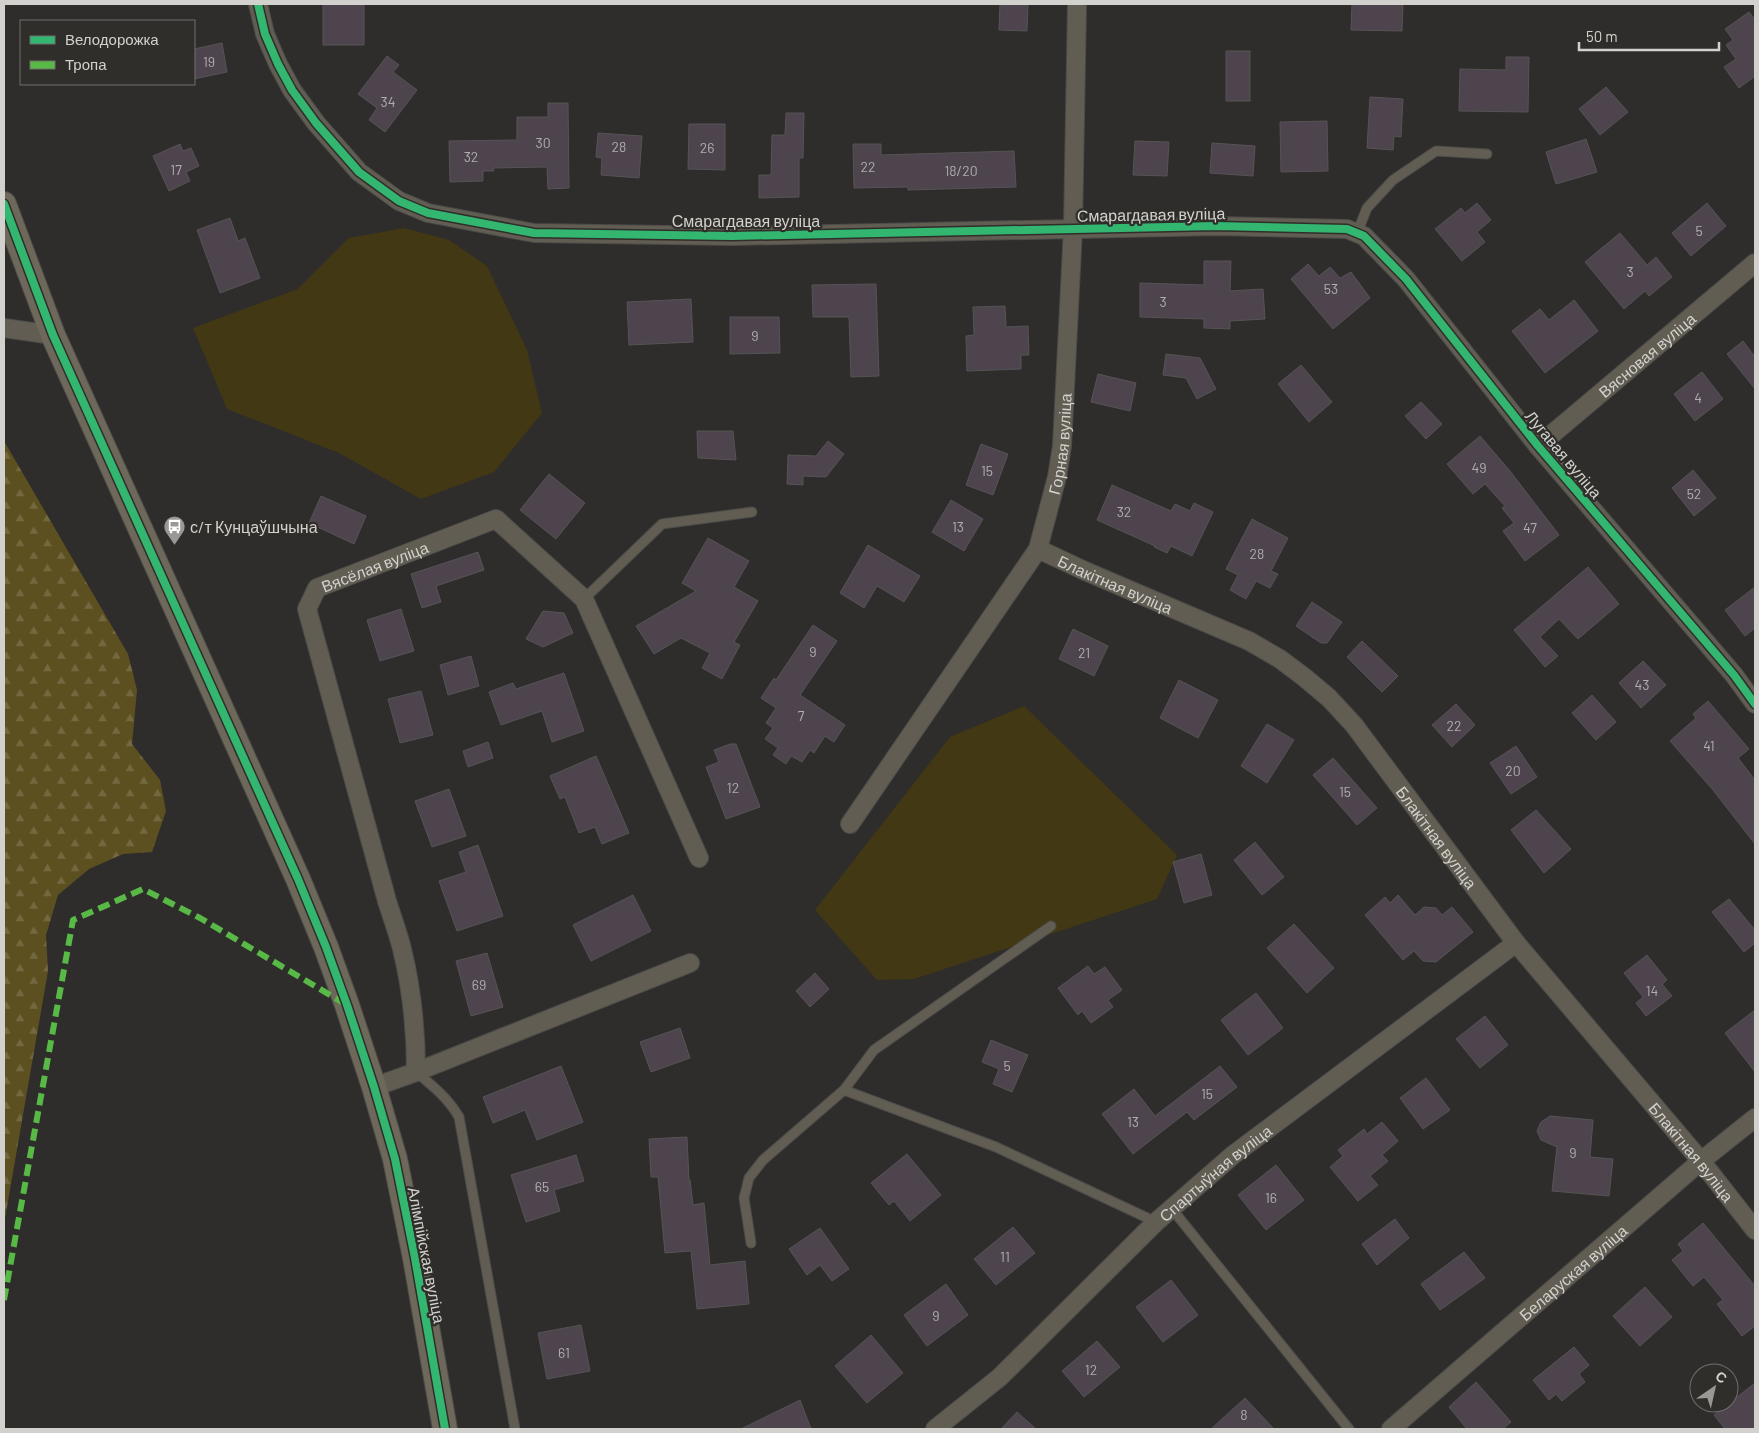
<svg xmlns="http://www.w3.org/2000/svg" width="1759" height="1433" font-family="Barlow,sans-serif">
  <defs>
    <pattern id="forest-firs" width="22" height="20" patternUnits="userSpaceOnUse" patternTransform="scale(1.25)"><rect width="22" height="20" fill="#5d5020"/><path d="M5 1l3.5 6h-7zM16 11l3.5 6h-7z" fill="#73683f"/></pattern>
  </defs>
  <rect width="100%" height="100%" fill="#2e2d2b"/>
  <path fill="url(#forest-firs)" d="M4,441L128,654L137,690L132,744L160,780L166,811L152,852L123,854L89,869L58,895L46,935L48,971L4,1224Z"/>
  <g fill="#423814">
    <path d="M404,228L449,240L487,266L527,350L542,413L494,472L421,499L339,453L227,409L193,328L298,289L349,238Z"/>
    <path d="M1024,706L1177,855L1157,899L914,979L877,980L815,910L950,737Z"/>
  </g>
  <g fill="#4e444e" stroke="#555454">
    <rect x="323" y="4" width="41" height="41"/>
    <path d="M1000,4H1028L1027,31L999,30Z"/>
    <path d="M1352,4H1403L1402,31L1351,30Z"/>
    <path d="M1749,12L1755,20V76L1739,88L1724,67L1736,59L1726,45L1733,40L1725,29Z"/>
    <path d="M222,43L227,72L194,79V49Z"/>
    <rect x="1226" y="51" width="24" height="50"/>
    <path d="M387,56L399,65L393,72L417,90L385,132L369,120L377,108L358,94Z"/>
    <path d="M1506,57H1529L1528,112L1459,111L1460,69L1506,70Z"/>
    <path d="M1606,87L1628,112L1600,135L1579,109Z"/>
    <path d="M1370,97L1403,99L1401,137L1394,136L1393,150L1367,148Z"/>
    <path d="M548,103H568L569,188L548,189L547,167L493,168L494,171H483V181L450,182L449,141L517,140V117H548Z"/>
    <path d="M786,113H804L803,158H799V197L759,198V175H771L772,135H785Z"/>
    <path d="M1327,121L1328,171L1281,172L1280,122Z"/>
    <path d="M689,124H725V170L688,169Z"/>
    <path d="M598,133L642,136L639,178L601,175L602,158L596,157Z"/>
    <path d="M1586,139L1597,172L1556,184L1546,152Z"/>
    <path d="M1135,141L1169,142L1167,176L1133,175Z"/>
    <path d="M1212,143L1255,146L1253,176L1210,173Z"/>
    <path d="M180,144L183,151L191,148L199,166L186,172L190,181L169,191L153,156Z"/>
    <path d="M853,144H881V155L1014,151L1016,187L908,190V187L854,188Z"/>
    <path d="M1477,203L1491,220L1477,232L1485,242L1462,261L1435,229L1461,208L1465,213Z"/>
    <path d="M1707,203L1726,226L1691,256L1672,233Z"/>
    <path d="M230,218L238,241L245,238L260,278L220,293L197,230Z"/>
    <path d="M1620,233L1647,265L1656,257L1672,277L1649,296L1645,291L1624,309L1585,262Z"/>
    <path d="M1204,261H1231L1230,291L1263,289L1265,319L1230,321V329L1204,328V319L1140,317V283L1204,285Z"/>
    <path d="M1308,264L1319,276L1330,267L1340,278L1351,272L1370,298L1333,329L1291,279Z"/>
    <path d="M876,284L879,376L851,377L849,317H813L812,285Z"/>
    <path d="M691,299L693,342L629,345L627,302Z"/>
    <path d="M1574,300L1598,331L1545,373L1512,331L1540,309L1549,320Z"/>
    <path d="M1005,306L1006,327L1028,326L1029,355H1021V369L967,371L966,336L974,335L973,307Z"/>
    <path d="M730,317H779L780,353L730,354Z"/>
    <path d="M1743,341L1755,357V389L1727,354Z"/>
    <path d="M1166,354L1200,358L1216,389L1197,399L1186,378L1163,375Z"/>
    <path d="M1301,365L1332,402L1309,422L1278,384Z"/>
    <path d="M1702,372L1723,399L1695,421L1674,394Z"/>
    <path d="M1098,374L1136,383L1130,411L1091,402Z"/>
    <path d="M1421,402L1442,424L1426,439L1405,416Z"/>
    <path d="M697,431H733L736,460L698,458Z"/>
    <path d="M1480,436L1510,471L1559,535L1525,561L1503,531L1514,523L1502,508L1505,506L1485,484L1473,494L1447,464Z"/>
    <path d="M828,441L844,454L826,477L803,476V485L787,484L788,455L816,456Z"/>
    <path d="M981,444L1008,454L993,495L966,485Z"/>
    <path d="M1693,470L1716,498L1694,516L1672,488Z"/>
    <path d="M549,474L585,503L556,539L520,510Z"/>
    <path d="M1112,485L1171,511L1175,504L1190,511L1194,503L1213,512L1192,556L1171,546L1167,553L1154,547L1155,546L1097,520Z"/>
    <path d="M321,496L366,516L354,544L309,523Z"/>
    <path d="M951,500L983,519L964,551L932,532Z"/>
    <path d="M1252,519L1288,538L1271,571L1278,574L1270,588L1256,581L1246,599L1230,590L1238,575L1226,569Z"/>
    <path d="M708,538L749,561L734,587L758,601L734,642L740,645L722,679L702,668L710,653L681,638L654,654L636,626L696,591L682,583Z"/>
    <path d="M868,545L920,576L904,602L877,586L864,608L840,593Z"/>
    <path d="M478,552L484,570L436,586L441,602L422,608L411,574Z"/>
    <path d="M1588,567L1619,604L1578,639L1559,619L1540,637L1558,656L1545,667L1514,630Z"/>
    <path d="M1755,587V628L1745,636L1725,610Z"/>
    <path d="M1312,602L1342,622L1327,643H1321L1296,626Z"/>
    <path d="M401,609L414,651L380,661L367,620Z"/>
    <path d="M543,611L564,613L573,633L543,647L526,639Z"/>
    <path d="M813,625L837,641L800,695L845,725L834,742L825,736L814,753L810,750L802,762L791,756L786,764L773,755L778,748L765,739L773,728L766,723L776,708L761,698L774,678L776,680Z"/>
    <path d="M1073,629L1108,646L1094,676L1059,659Z"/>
    <path d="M1362,641L1398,676L1382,692L1347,657Z"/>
    <path d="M471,656L479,686L448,695L440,665Z"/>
    <path d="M1643,661L1666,685L1641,708L1619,683Z"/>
    <path d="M564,673L584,731L552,742L542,711L501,725L489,692L513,683L516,689Z"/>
    <path d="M1179,680L1218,700L1198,738L1160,718Z"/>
    <path d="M421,691L433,735L400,743L388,699Z"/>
    <path d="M1592,695L1616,722L1596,740L1572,713Z"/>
    <path d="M1708,701L1749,749L1738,758L1755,780V844L1713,790L1670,741L1696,718L1693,714Z"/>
    <path d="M1456,704L1475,725L1452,747L1432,725Z"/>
    <path d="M1267,724L1294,740L1267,783L1241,766Z"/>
    <path d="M488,742L493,758L468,767L463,751Z"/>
    <path d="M730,744H736L760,807L726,819L706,767L719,762L714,750Z"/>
    <path d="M1516,746L1537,777L1511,794L1490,763Z"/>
    <path d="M596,756L629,833L602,844L595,827L579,833L565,797L560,799L550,776Z"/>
    <path d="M1333,758L1377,808L1357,825L1313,775Z"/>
    <path d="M449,789L466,836L432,847L415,801Z"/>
    <path d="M1536,810L1571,849L1544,873L1511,830Z"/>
    <path d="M1255,842L1284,877L1262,895L1234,860Z"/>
    <path d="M478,845L503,916L457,931L439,881L466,872L459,852Z"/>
    <path d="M1201,854L1212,895L1184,903L1173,862Z"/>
    <path d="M633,895L651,931L591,961L573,925Z"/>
    <path d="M1398,895L1415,915L1424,907L1436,908L1442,915L1452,907L1473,932L1436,962L1423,961L1414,951L1403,960L1365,915L1385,897L1390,903Z"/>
    <path d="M1729,899L1755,930V943L1744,952L1712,912Z"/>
    <path d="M1294,924L1334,968L1307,993L1267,948Z"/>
    <path d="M487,953L503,1007L471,1016L456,961Z"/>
    <path d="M1647,955L1667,980L1662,984L1672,996L1646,1016L1636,1003L1643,997L1624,973Z"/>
    <path d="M1088,966L1094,974L1105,967L1122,990L1108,1000L1113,1007L1091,1023L1082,1011L1078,1015L1058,988Z"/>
    <path d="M815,973L829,989L810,1007L796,991Z"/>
    <path d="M1256,993L1283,1028L1248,1055L1221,1020Z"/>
    <path d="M1755,1010V1072L1725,1033Z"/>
    <path d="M1485,1016L1508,1045L1480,1068L1456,1039Z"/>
    <path d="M680,1028L690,1058L651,1072L640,1042Z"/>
    <path d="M991,1040L1028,1055L1012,1092L993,1084L999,1069L982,1062Z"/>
    <path d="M561,1066L583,1122L537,1140L525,1110L493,1123L483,1097Z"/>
    <path d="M1220,1066L1237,1087L1194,1120L1187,1112L1133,1154L1102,1114L1134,1089L1155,1116Z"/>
    <path d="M1426,1078L1450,1110L1423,1129L1400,1098Z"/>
    <path d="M1550,1116L1593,1120L1590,1157L1613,1159L1609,1196L1552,1191L1557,1147L1541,1140L1537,1131L1541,1122Z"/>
    <path d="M1382,1122L1398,1141L1382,1155L1388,1161L1370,1176L1378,1185L1358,1201L1330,1167L1343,1156L1338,1150L1364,1129L1367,1134Z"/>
    <path d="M687,1137L689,1180H690L693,1205L704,1203L710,1265L745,1261L749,1304L697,1309L691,1251L665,1253L658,1177H651L649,1139Z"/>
    <path d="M907,1154L941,1195L910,1221L894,1201L889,1205L871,1183Z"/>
    <path d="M576,1155L584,1181L554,1190L560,1211L526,1222L511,1175Z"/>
    <path d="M1276,1165L1304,1200L1266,1230L1238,1195Z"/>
    <path d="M1395,1219L1409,1238L1377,1265L1362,1244Z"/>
    <path d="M1703,1223L1755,1286V1326L1742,1336L1717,1304L1723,1300L1704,1277L1693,1286L1672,1260L1683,1251L1678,1244Z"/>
    <path d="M1013,1227L1035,1253L996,1285L974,1259Z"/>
    <path d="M820,1228L849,1269L832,1281L820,1265L807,1275L789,1249Z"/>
    <path d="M1464,1252L1485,1278L1440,1310L1421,1284Z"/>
    <path d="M1171,1280L1198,1315L1163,1342L1136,1307Z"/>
    <path d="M946,1284L968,1315L927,1346L904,1315Z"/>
    <path d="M1645,1287L1672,1317L1640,1346L1613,1316Z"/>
    <path d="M581,1325L590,1371L547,1379L538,1333Z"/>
    <path d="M871,1335L903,1373L867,1403L835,1366Z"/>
    <path d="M1097,1341L1120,1367L1084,1397L1062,1371Z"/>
    <path d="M1574,1347L1589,1365L1579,1374L1585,1382L1562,1401L1556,1394L1549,1400L1533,1380Z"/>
    <path d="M1476,1382L1511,1422L1503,1429H1467L1449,1407Z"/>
    <path d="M1755,1383V1429H1725L1714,1415Z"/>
    <path d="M1245,1398L1274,1429H1211Z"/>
    <path d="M800,1400L811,1429H741Z"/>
    <path d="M1017,1412L1036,1429H1001Z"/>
  </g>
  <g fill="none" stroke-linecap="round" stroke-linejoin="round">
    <defs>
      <g id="lane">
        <path d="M1357,233L1367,208L1393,180L1436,151L1487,154"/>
        <path d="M584,599L662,524L752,512"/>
        <path d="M416,1072C433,1086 448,1098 459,1117L515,1429"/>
        <path d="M844,1090L874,1050L1051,926"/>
        <path d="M1172,1209L1349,1429"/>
        <path d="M751,1243L744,1198L749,1178L763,1160L844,1090L996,1147L1156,1222"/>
      </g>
      <g id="street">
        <path d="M258,4L265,34L278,64L292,90L316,123L359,172L399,201L428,213L534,233L732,236L1216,226L1347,229L1364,236L1406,279L1538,446L1734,675L1755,704"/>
        <path d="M4,328L53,335"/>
        <path id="s1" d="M1538,446L1755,263"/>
        <path id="s2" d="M1038,549L1085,571L1249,641L1280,659L1304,677L1329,698L1354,725L1516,943L1701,1161L1755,1230"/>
        <path id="s3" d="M850,824L1038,549L1057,477L1062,446L1073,228L1077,4"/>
        <path id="s4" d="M416,1072C416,1031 412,990 402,949C398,933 392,917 387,901L307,609L317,588L496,519L584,599L699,858"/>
        <path d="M374,1087L416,1072L690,963"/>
        <path id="s5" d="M935,1429L1000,1377L1156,1222L1233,1155L1516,943"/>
        <path id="s6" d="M1391,1429L1701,1161L1755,1118"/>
      </g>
      <path id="secondary" d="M4,204L53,335L298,879L326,947L347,1005L374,1087L395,1159L415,1258L445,1429"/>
    </defs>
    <use href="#lane" stroke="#4b4b49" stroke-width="11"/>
    <use href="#street" stroke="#4b4b49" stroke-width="20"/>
    <use href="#secondary" stroke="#4b4b49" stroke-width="26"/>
    <use href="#lane" stroke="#615d52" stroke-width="9"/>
    <use href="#street" stroke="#615d52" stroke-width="18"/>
    <use href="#secondary" stroke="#6d6859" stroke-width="24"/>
    <path stroke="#58b947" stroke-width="6" stroke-dasharray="12 6" stroke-linecap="butt" d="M4,1300L73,920L143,889L200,918L347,1005"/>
    <defs>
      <g id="cycleway">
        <path d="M258,4L265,34L278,64L292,90L316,123L359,172L399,201L428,213L534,233L732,236L1216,226L1347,229L1364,236L1406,279L1538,446L1734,675L1755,704"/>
        <path d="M4,204L53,335L298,879L326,947L347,1005L374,1087L395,1159L415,1258L445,1429"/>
      </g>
    </defs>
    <use href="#cycleway" stroke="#2f2e2a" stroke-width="11"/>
    <use href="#cycleway" stroke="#33b770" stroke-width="8"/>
  </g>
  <defs>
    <symbol id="bus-pin" viewBox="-11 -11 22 30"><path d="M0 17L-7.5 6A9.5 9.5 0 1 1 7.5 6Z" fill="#999895" stroke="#2f2e2a"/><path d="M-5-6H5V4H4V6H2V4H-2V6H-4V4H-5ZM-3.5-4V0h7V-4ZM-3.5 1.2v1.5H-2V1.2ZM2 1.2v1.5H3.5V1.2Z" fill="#fff"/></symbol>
  </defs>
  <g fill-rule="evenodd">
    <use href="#bus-pin" x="162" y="514" width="25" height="34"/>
  </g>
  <g text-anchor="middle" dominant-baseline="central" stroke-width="4.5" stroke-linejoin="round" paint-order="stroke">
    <g font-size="14" fill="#b1aeae">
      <text x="209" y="61">19</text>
      <text x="388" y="101">34</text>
      <text x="543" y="142">30</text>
      <text x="619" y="146">28</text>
      <text x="707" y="147">26</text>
      <text x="471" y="156">32</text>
      <text x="868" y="166">22</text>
      <text x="176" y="169">17</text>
      <text x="961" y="170">18/20</text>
      <text x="1699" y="230">5</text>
      <text x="1630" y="271">3</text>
      <text x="1331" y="288">53</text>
      <text x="1163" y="301">3</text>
      <text x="755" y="335">9</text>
      <text x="1698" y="397">4</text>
      <text x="1479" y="467">49</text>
      <text x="987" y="470">15</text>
      <text x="1694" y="493">52</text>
      <text x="1124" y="511">32</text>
      <text x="958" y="526">13</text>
      <text x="1530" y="527">47</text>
      <text x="1257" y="553">28</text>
      <text x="813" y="651">9</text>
      <text x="1084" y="652">21</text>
      <text x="1642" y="684">43</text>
      <text x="801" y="715">7</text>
      <text x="1454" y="725">22</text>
      <text x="1709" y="745">41</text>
      <text x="1513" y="770">20</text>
      <text x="733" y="787">12</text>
      <text x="1345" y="791">15</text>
      <text x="479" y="984">69</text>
      <text x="1652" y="990">14</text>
      <text x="1007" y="1065">5</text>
      <text x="1207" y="1093">15</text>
      <text x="1133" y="1121">13</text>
      <text x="1573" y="1152">9</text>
      <text x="542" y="1186">65</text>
      <text x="1271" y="1197">16</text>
      <text x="1005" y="1256">11</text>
      <text x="936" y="1315">9</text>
      <text x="564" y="1352">61</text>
      <text x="1091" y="1369">12</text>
      <text x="1244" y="1414">8</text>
    </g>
    <g font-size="16" fill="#d2d1ce" stroke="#2f2e2a">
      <text transform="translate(1151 214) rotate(-1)">Смарагдавая вуліца</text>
      <text x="746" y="220">Смарагдавая вуліца</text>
      <text stroke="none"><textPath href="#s1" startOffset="142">Вясновая вуліца</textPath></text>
      <text stroke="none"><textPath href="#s3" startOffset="441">Горная вуліца</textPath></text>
      <text transform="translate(1564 454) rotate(50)">Лугавая вуліца</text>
      <text stroke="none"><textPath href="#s4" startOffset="562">Вясёлая вуліца</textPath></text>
      <text stroke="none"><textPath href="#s2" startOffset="85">Блакітная вуліца</textPath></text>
      <text stroke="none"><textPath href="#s2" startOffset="505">Блакітная вуліца</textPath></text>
      <text stroke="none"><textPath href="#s2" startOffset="910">Блакітная вуліца</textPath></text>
      <text stroke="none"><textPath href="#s5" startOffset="380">Спартыўная вуліца</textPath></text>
      <text transform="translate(427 1255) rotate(79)">Алімпійская вуліца</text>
      <text stroke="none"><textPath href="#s6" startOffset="240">Беларуская вуліца</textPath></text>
    </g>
    <g font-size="16" fill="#d2d1ce" stroke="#2f2e2a" text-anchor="start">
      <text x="190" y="526">с/т Кунцаўшчына</text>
    </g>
  </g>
  <rect width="1759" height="1433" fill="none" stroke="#d2d1ce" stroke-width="10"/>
  <rect x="20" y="20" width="175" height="65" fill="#2f2e2a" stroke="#706f6c"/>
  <rect x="30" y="36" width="25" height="8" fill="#33b770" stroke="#706f6c"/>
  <text x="65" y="45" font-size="15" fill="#d2d1ce">Велодорожка</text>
  <rect x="30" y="61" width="25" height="8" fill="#58b947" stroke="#706f6c"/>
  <text x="65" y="70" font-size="15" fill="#d2d1ce">Тропа</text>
  <g transform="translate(1714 1388) rotate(34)"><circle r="24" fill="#2f2e2a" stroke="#706f6c"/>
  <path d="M0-4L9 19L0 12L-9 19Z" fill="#999895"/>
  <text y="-8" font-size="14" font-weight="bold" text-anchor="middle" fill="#d2d1ce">С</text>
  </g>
  <path d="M1579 42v8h140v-8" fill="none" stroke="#d2d1ce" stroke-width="2.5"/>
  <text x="1586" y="42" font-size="15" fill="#d2d1ce" stroke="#2f2e2a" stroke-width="4" paint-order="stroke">50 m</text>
</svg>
